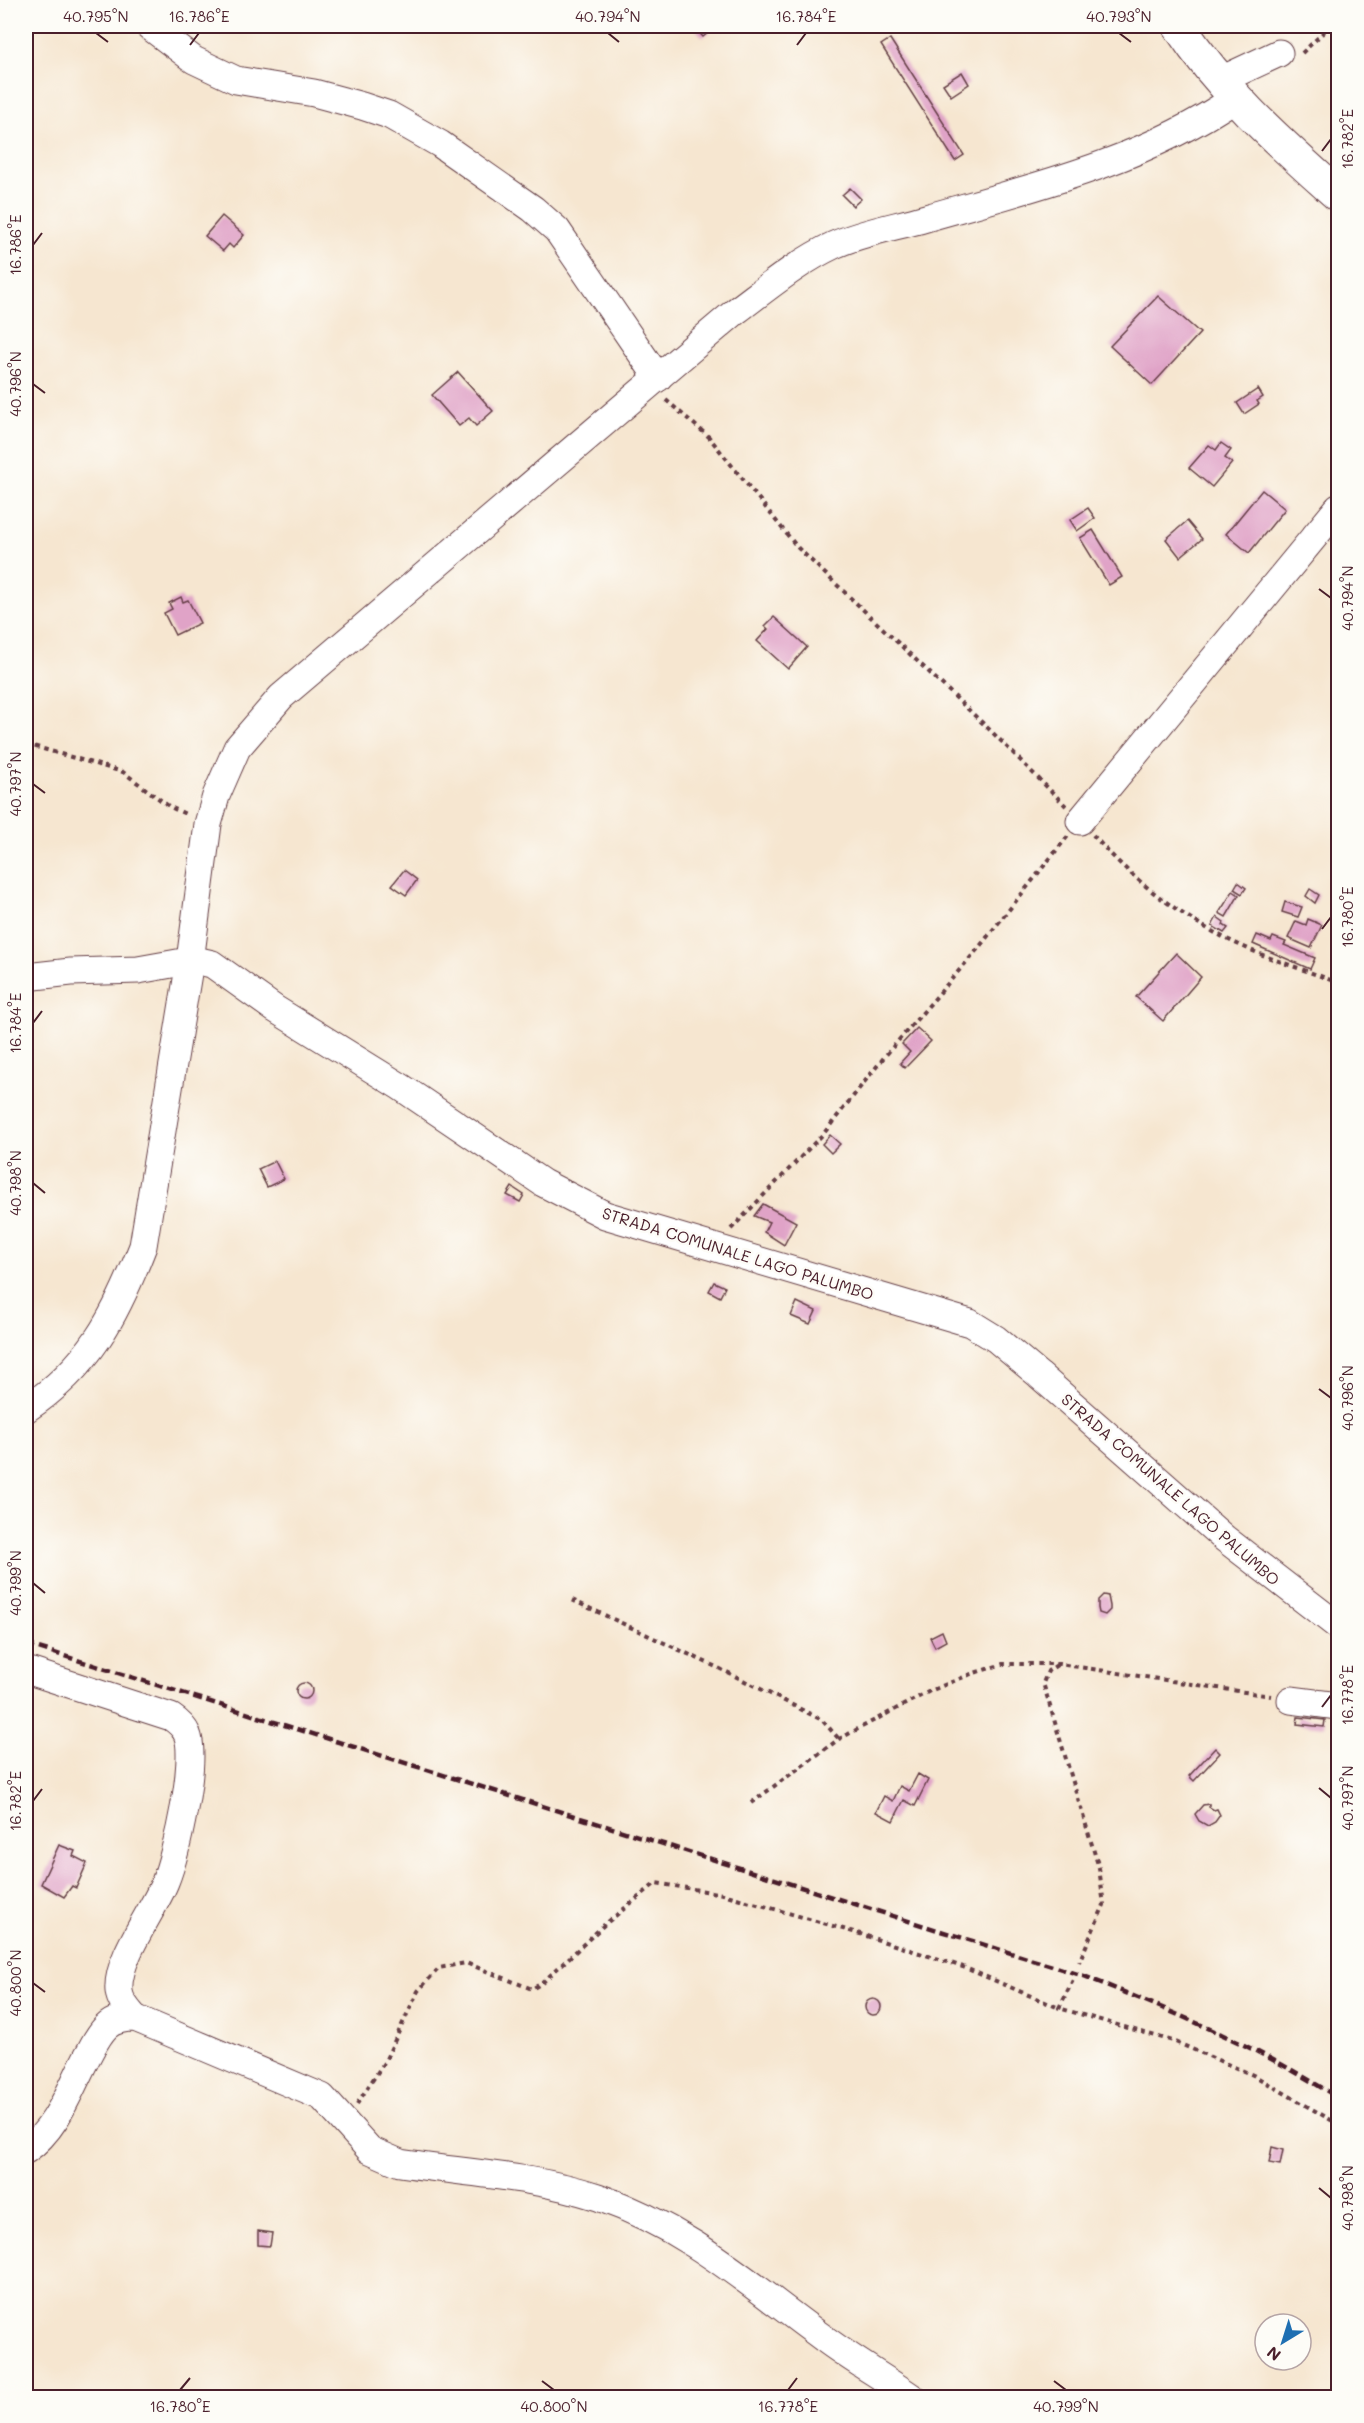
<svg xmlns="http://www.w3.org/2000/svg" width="1364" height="2423" font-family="Mali,sans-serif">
  <rect width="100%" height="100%" fill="#fdfcf7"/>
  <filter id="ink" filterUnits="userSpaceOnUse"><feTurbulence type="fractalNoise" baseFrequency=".0167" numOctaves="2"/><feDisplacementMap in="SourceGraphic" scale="12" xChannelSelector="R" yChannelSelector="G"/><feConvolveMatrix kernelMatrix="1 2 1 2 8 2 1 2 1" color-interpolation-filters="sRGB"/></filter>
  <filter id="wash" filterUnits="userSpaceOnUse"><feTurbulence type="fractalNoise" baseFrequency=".008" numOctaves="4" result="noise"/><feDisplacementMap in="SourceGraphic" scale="24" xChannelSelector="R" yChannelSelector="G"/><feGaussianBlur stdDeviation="1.35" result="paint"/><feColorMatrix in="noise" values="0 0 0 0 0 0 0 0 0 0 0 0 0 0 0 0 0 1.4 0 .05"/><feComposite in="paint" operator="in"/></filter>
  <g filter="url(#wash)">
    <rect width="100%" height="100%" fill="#f6e6d0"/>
    <g id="blocks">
      <g fill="#e0a3c7">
        <path d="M693,26H716L703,37Z"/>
        <path d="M890,39L964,155L955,161L881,45Z"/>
        <path d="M962,72L969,84L951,96L943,84Z"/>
        <path d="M850,188L861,199L853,206L842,195Z"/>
        <path d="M222,216L244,235L233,248L229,244L223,251L205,236Z"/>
        <path d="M1158,296L1200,333L1152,385L1110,346Z"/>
        <path d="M458,372L493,411L476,426L469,418L459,426L432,395Z"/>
        <path d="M1258,389L1263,397L1257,401L1259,404L1244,414L1237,403Z"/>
        <path d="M1221,443L1231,450L1225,458L1232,463L1212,487L1189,468L1209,445L1216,450Z"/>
        <path d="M1262,490L1285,509L1249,553L1226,534Z"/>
        <path d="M1088,508L1095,518L1077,531L1070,520Z"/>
        <path d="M1187,521L1202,539L1180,557L1166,539Z"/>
        <path d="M1093,530L1122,577L1109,585L1080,538Z"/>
        <path d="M181,597L183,602L188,600L200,623L175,635L164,613L172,609L169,603Z"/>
        <path d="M774,617L807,647L788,669L757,641L768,629L765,626Z"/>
        <path d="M404,870L417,880L406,895L392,885Z"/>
        <path d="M1238,882L1246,888L1242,894L1234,889Z"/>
        <path d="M1310,889L1319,895L1315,903L1306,896Z"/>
        <path d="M1233,891L1239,895L1226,917L1219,913Z"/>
        <path d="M1285,902L1302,907L1298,917L1282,912Z"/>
        <path d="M1217,917L1224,922L1223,925L1228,928L1224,933L1212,926Z"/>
        <path d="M1308,919L1322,925L1311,948L1288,938L1296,921L1306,925Z"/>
        <path d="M1257,935L1271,941L1273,937L1286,942L1284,945L1315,958L1310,969L1253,944Z"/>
        <path d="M1176,953L1201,977L1163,1021L1136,997Z"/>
        <path d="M917,1028L931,1041L905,1068L900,1063L910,1052L902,1044Z"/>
        <path d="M830,1135L840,1144L831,1153L822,1144Z"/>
        <path d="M275,1161L284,1179L267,1187L258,1169Z"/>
        <path d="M512,1187L524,1195L520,1202L507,1195Z"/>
        <path d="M763,1204L796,1222L784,1245L764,1232L769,1222L754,1216Z"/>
        <path d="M714,1282L725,1287L720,1297L709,1291Z"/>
        <path d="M797,1302L816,1311L810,1324L791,1316Z"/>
        <path d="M1103,1595L1108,1596L1110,1606V1610L1105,1615L1099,1613L1098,1608V1600Z"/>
        <path d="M942,1631L946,1641L935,1647L930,1637Z"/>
        <circle cx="304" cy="1691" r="8"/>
        <path d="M1298,1717L1325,1720L1324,1727L1297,1724Z"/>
        <path d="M1215,1748L1220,1753L1194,1781L1189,1776Z"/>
        <path d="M918,1774L928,1780L915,1806L904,1800L893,1821L876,1812L884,1796L893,1801L900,1786L909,1791Z"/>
        <path d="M1209,1804V1807L1214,1810L1217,1809L1220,1815L1215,1822L1208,1826L1199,1821L1195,1814L1203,1805Z"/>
        <path d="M59,1845L75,1851L73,1856L87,1863L76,1888L72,1886L64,1897L41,1884Z"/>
        <circle cx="873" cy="2007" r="8"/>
        <path d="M1272,2147L1283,2150L1280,2165L1269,2163Z"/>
        <path d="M258,2231L272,2233L270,2246L258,2245Z"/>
      </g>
    </g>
  </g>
  <g filter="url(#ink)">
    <use href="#blocks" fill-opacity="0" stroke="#643d44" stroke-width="1.5"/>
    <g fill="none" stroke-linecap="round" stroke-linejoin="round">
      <defs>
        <g id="minor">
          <path d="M149,26L194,60L236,80L314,93L362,106L389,115L440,144L533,209L557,230L658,378"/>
          <path d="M1219,81L1279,53"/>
          <path d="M1080,821L1338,508"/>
          <path d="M26,977L71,972L138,970L183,962L199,961L212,964L275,1009L401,1087L543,1183L605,1215L970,1323L996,1339L1039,1375L1224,1538L1338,1626"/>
          <path d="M26,1409C90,1366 116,1316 143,1246L190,961L208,824L216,796L237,748L281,697L736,311C767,288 798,262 834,245C863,232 895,227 926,218C1031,188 1144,161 1235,98"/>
          <path d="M26,1670L171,1717C177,1721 184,1727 187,1734C198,1759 176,1855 165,1882C153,1912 116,1959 119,1991C120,2002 129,2011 135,2018"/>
          <path d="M1291,1700L1338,1706"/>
          <path d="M26,2150C58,2128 70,2088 88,2055C93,2046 98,2035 106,2027C114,2019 124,2018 135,2018L322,2097L370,2150L400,2163C466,2173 534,2176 598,2197C687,2228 748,2283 822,2337C851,2359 883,2377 913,2398"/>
        </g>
        <path id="major" d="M1179,26C1224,94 1278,141 1338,195"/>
      </defs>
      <use href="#minor" stroke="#643d44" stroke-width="29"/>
      <use href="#major" stroke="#643d44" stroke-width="35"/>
      <g stroke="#643d44" stroke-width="4" stroke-dasharray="4.5 4.5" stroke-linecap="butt">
        <path d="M1302,53L1330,26"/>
        <path d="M666,400L709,437L798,548L991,731L1066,806"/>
        <path d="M26,744L123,772L170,807L188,815"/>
        <path d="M1093,835C1134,882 1187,922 1244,947C1274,961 1307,970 1338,983"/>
        <path d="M731,1229L824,1133L885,1056L976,951L1068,836"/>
        <path d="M572,1600L729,1673L822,1720L839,1739"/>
        <path d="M1057,1665L1048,1671L1043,1683L1099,1868L1104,1905L1079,1962"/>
        <path d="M751,1803L839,1739L930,1691L971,1674L1003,1664H1059L1271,1696"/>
        <path d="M1073,1980L1059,2008L1173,2041L1253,2075L1338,2124"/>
        <path d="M357,2104L385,2061L418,1991L439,1968L466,1963L532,1989L542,1983L604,1925L656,1883L723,1894L857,1933L963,1967L1059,2008"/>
      </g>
      <use href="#minor" stroke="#fff" stroke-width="27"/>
      <use href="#major" stroke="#fff" stroke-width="33"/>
      <path stroke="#4a1f2b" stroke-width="4.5" stroke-dasharray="9 4.5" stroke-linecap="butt" d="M26,1644L1084,1976C1171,2011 1260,2047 1338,2098"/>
    </g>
  </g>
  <path fill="none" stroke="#4a1f2b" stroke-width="2" d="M96,33L108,42M608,33L619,42M1119,33L1131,42M190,45L199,33M797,45L806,33M1322,151L1331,139M33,245L42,233M33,384L45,393M1319,589L1331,598M33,784L45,793M1322,929L1331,917M33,1023L42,1011M33,1183L45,1193M1319,1389L1331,1398M33,1583L45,1593M1322,1707L1331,1695M1319,1788L1331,1798M33,1801L42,1789M33,1983L45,1992M1319,2188L1331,2198M542,2381L554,2390M1054,2381L1066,2390M180,2390L190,2378M788,2390L797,2378"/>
  <g text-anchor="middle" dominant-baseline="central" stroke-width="5" stroke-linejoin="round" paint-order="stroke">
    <g font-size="16" fill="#4a1f2b" stroke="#fdfcf7">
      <text transform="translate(738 1253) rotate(17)">STRADA COMUNALE LAGO PALUMBO</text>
      <text transform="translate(1171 1489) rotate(41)">STRADA COMUNALE LAGO PALUMBO</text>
    </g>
  </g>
  <rect width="1364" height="2423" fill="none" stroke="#fdfcf7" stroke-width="66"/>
  <g transform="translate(1283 2342) rotate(218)"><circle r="28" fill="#fdfcf7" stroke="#b5a4a5" stroke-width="1.5"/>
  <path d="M0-4.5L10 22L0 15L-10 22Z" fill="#1f6fb2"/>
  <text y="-9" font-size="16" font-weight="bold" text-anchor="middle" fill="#4a1f2b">N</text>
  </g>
  <rect x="33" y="33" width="1298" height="2357" fill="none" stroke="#4a1f2b" stroke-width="2"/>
  <g font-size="15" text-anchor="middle" fill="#4a1f2b">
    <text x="96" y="22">40.795°N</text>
    <text x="199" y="22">16.786°E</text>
    <text x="608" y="22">40.794°N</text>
    <text x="806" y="22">16.784°E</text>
    <text x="1119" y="22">40.793°N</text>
    <text transform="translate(1348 139) rotate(-90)" y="5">16.782°E</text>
    <text transform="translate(16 245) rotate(-90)" y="5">16.786°E</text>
    <text transform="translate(16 384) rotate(-90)" y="5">40.796°N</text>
    <text transform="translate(1348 598) rotate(-90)" y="5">40.794°N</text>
    <text transform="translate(16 784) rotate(-90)" y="5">40.797°N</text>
    <text transform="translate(1348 917) rotate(-90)" y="5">16.780°E</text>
    <text transform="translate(16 1023) rotate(-90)" y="5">16.784°E</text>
    <text transform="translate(16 1183) rotate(-90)" y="5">40.798°N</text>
    <text transform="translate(1348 1398) rotate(-90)" y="5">40.796°N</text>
    <text transform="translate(16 1583) rotate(-90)" y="5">40.799°N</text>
    <text transform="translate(1348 1695) rotate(-90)" y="5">16.778°E</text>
    <text transform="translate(1348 1798) rotate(-90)" y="5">40.797°N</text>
    <text transform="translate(16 1801) rotate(-90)" y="5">16.782°E</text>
    <text transform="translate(16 1983) rotate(-90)" y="5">40.800°N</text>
    <text transform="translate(1348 2198) rotate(-90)" y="5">40.798°N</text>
    <text x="180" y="2412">16.780°E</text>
    <text x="554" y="2412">40.800°N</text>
    <text x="788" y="2412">16.778°E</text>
    <text x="1066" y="2412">40.799°N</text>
  </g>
</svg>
